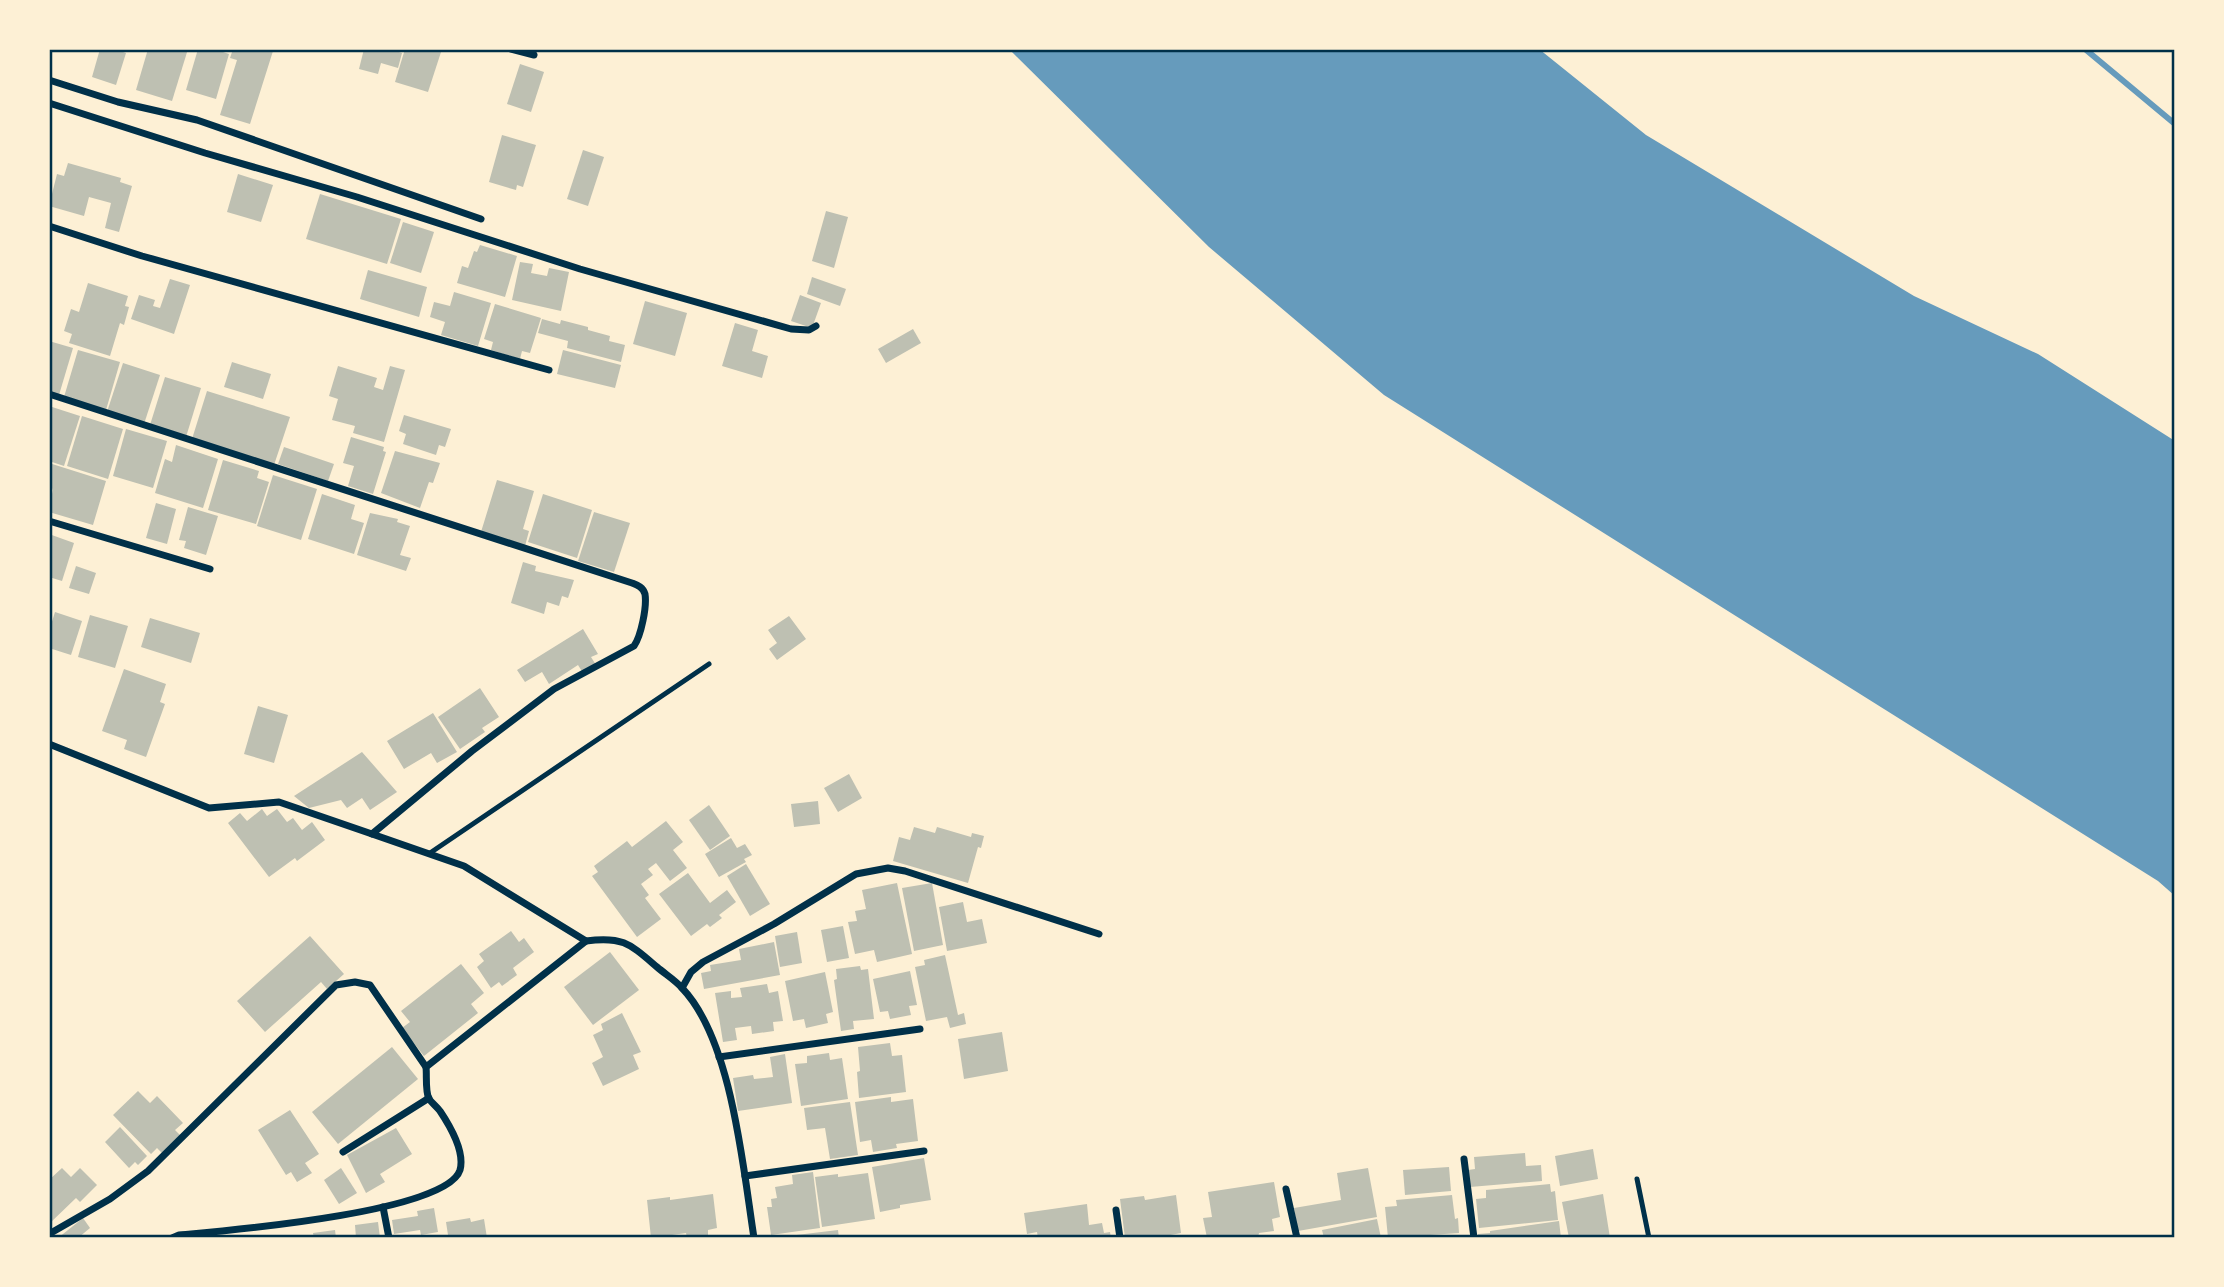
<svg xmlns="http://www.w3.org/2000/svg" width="2224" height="1287" font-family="'PT Sans Narrow',sans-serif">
  <rect width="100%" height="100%" fill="#fdf0d5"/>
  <path fill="#669bbc" d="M1009,49H1539L1646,135L1914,296L2038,354L2175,441V896L2158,881L1384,395L1209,247Z"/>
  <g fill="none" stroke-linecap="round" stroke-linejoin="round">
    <path stroke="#669bbc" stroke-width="6" d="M2085,49L2175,124"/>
  </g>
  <g fill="#bec0b2">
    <path d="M100,49H114L126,53L116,85L92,77Z"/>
    <path d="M148,49H188L172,101L136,90Z"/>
    <path d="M198,49H214L229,54L216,99L186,90Z"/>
    <path d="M233,49L273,51L250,124L220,115L237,60L230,58Z"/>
    <path d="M364,49H390L402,53L398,68L381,63L378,74L359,69Z"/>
    <path d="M405,49H442L428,92L395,82Z"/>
    <path d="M520,64L544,72L531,112L507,104Z"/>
    <path d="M502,135L536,145L523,187L517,185L516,190L489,182Z"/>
    <path d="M583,150L604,157L588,206L567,199Z"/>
    <path d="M68,163L121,178L120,182L132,186L119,232L105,228L111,203L89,197L84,216L49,206L57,174L64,176Z"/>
    <path d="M238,174L273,185L261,222L227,212Z"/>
    <path d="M320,194L401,219L387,264L306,239Z"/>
    <path d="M826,211L848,217L834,268L812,261Z"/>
    <path d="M403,222L434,232L421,273L390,263Z"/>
    <path d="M480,245L517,256L505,297L457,283L462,266L468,268L474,251L477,252Z"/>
    <path d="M520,262L533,264L531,273L547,276L549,268L569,272L561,311L512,300Z"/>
    <path d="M368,270L427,287L419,317L360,299Z"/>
    <path d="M812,277L846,289L840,306L807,294Z"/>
    <path d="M170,279L190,285L174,334L131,319L139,295L155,300L153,306L160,308Z"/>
    <path d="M88,283L128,296L125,306L129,307L124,325L120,323L110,356L69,343L72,334L64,331L71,309L79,312Z"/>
    <path d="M454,292L491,303L478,346L441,335L445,322L430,317L434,302L450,306Z"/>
    <path d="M800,295L821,303L812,328L791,321Z"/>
    <path d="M645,301L687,313L675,356L633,344Z"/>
    <path d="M495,304L541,318L530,353L522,351L520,359L491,350L493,342L484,339Z"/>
    <path d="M542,319L560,324L561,320L588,327V330L610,336L609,341L625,345L621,362L567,348L568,341L538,333Z"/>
    <path d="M735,323L758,330L752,351L768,356L762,378L722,366Z"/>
    <path d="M913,329L921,343L886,363L878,349Z"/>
    <path d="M49,341L73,348L59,395L49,392Z"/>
    <path d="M78,350L120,362L106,410L64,397Z"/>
    <path d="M563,350L621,365L615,388L557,374Z"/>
    <path d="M232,362L271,374L263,399L224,387Z"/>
    <path d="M123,363L160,375L144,424L107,412Z"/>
    <path d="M338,366L377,378L374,387L383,390L390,366L405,370L384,442L353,433L355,426L332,420L338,399L329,396Z"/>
    <path d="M165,377L201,388L186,437L150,425Z"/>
    <path d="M207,391L290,417L274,465L192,439Z"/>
    <path d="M49,406L80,416L64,466L49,461Z"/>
    <path d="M404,415L451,429L445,447L439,445L436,455L403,444L406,434L399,431Z"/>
    <path d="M82,416L123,429L108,479L67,466Z"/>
    <path d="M126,429L167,441L153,488L113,476Z"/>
    <path d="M351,437L384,447L383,451L386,452L373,494L348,486L354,466L343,463Z"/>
    <path d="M176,445L218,459L203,508L155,493L165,459L172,462Z"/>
    <path d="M284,447L334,464L328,481L278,464Z"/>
    <path d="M395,451L440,463L433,483L429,482L420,508L381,493Z"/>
    <path d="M223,460L259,471L257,478L269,482L256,524L208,510Z"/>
    <path d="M49,463L106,481L93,525L49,512L53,488L49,497Z"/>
    <path d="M273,475L317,489L301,540L257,526Z"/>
    <path d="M497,480L534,491L523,529L529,531L525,546L481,532Z"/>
    <path d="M322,494L355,505L351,519L364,523L354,554L308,539Z"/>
    <path d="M543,494L592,510L577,558L528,542Z"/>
    <path d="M156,503L176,509L167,544L146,538Z"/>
    <path d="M188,507L218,516L206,555L184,548L186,541L179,540Z"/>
    <path d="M594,512L630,523L614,572L578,561Z"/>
    <path d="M370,513L398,519L397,522L410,526L400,555L411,558L406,571L357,555Z"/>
    <path d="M49,534L74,543L62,581L49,577Z"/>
    <path d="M523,562L536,566L535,571L574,580L568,598L562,596L559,606L547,602L544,614L511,603Z"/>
    <path d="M76,566L96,573L89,594L69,588Z"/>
    <path d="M55,612L82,621L71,655L49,648V631Z"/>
    <path d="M90,615L128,626L115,668L78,657Z"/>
    <path d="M789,616L806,639L777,660L769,649L777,643L768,630Z"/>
    <path d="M150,618L200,633L191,663L141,647Z"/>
    <path d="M583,629L598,654L591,657L596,665L583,673L578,665L549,684L542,672L525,682L517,670Z"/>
    <path d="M124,669L166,684L160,702L165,704L146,757L124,749L127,740L102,731Z"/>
    <path d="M480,688L499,717L482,728L485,732L460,749L438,717Z"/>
    <path d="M258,706L288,715L274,763L244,754Z"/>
    <path d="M433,713L457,752L437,763L431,753L404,769L387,741Z"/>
    <path d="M362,752L397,792L370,810L362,798L347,808L341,800L309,808L294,796Z"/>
    <path d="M849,774L862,798L838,812L824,788Z"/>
    <path d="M818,801L820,824L794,827L791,804Z"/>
    <path d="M709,805L730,836L710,850L689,820Z"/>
    <path d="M262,809L267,816L277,809L287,822L293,818L302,830L312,822L325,840L297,861L295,858L269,877L228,823L240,813L247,821Z"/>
    <path d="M666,821L683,842L673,850L687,868L670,881L656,863L648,869L653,875L641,884L649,895L645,898L661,919L637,937L592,876L598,872L594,866L627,841L632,847Z"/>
    <path d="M914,827L935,833L937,827L971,837L972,833L984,836L981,848L978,847L968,883L893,861L899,837L910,840Z"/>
    <path d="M731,838L737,848L745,844L752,855L744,859L746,862L719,877L705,854Z"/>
    <path d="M746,864L770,904L750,916L727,876Z"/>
    <path d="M688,873L710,903L727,890L736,902L719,915L722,918L710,927L707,924L691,936L659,894Z"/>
    <path d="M897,883L912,954L877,962L874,950L855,954L848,922L857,921L855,911L866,909L862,890Z"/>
    <path d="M932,883L943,945L914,951L902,888Z"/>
    <path d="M963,902L967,922L982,919L987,943L947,951L939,907Z"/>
    <path d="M843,926L849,958L827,962L821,930Z"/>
    <path d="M511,931L519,942L524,938L534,952L513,968L517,975L502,986L499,982L491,988L477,967L484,961L479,954Z"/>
    <path d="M797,932L802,963L780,967L775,936Z"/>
    <path d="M310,936L344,974L327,989L321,982L265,1032L237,1001Z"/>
    <path d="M774,942L780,975L704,989L701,973L711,971L710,965L741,960L739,949Z"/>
    <path d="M610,952L639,990L593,1025L564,987Z"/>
    <path d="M945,955L958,1015L964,1013L966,1024L950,1028L947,1017L926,1021L915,967L925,965L924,960Z"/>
    <path d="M461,964L484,993L471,1004L478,1013L424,1056L402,1028L410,1022L401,1011Z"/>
    <path d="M860,966L861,970L868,969L874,1019L853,1021L854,1029L841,1031L834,980L837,979L836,969Z"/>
    <path d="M910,971L917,1005L909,1006L911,1015L890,1019L888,1011L880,1012L873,979Z"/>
    <path d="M825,972L833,1012L826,1014L828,1023L806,1028L804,1019L793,1021L785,981Z"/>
    <path d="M767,984L769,993L778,991L783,1021L773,1022L774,1031L752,1034L751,1026L735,1028L737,1040L723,1042L715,993L731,991V998L742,997L740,988Z"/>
    <path d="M622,1013L641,1052L633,1055L639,1069L603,1086L592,1063L603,1057L593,1035L603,1030L601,1024Z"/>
    <path d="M1002,1032L1008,1071L964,1079L958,1039Z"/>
    <path d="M890,1043L892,1056L902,1055L906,1092L859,1098L857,1072L860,1071L858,1047Z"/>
    <path d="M392,1047L418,1079L338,1144L312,1112Z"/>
    <path d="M829,1053L830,1060L842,1058L848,1099L801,1106L795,1064L807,1063V1056Z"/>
    <path d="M785,1054L792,1103L738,1111L733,1078L753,1075L754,1079L773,1077L770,1057Z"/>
    <path d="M138,1091L150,1103L157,1096L183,1123L175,1130L180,1135L162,1153L157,1148L151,1154L113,1115Z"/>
    <path d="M891,1097V1102L913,1099L918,1141L896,1144L897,1148L873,1152L871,1140L860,1142L855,1102Z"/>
    <path d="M850,1102L858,1155L830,1159L825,1128L807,1130L804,1108Z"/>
    <path d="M290,1110L319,1154L305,1163L312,1173L297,1182L291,1172L286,1175L258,1130Z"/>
    <path d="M120,1127L147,1156L138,1165L135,1162L129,1168L105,1142Z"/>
    <path d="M396,1128L412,1154L380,1174L385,1182L366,1193L347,1155Z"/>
    <path d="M1593,1149L1598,1179L1560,1186L1555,1156Z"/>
    <path d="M1525,1153L1526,1166L1541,1165L1542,1181L1470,1187L1468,1170L1475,1169L1474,1157Z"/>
    <path d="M924,1158L931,1200L900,1205V1208L880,1212L872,1167Z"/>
    <path d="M1449,1167L1451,1191L1405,1195L1403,1170Z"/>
    <path d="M62,1168L71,1177L80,1168L97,1185L80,1202L76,1198L49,1224V1180Z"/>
    <path d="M341,1168L357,1193L339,1204L324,1180Z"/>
    <path d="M1368,1168L1377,1217L1298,1231L1294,1208L1341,1200L1337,1173Z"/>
    <path d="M813,1172L820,1228L771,1235L767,1207H772L771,1199L777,1198L775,1187L793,1184L792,1175Z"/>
    <path d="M868,1173L875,1219L822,1227L815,1177L838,1174V1177Z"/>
    <path d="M1274,1182L1280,1217L1272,1219L1274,1231L1259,1233L1258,1238H1207L1203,1218L1212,1217L1208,1192Z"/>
    <path d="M1550,1184L1551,1192L1555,1191L1558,1220L1479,1228L1476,1199L1486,1198V1190Z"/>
    <path d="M713,1194L717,1228L708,1230V1235L687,1238L686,1233L651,1238L647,1200L670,1197V1200Z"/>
    <path d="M1603,1194L1610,1238H1569L1562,1202Z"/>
    <path d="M1176,1195L1181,1233L1155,1238H1125L1120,1199L1144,1196L1145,1200Z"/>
    <path d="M1452,1195L1455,1219L1458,1218L1459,1233L1388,1238L1385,1207L1397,1206L1396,1200Z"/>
    <path d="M1087,1204L1089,1225L1102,1223L1104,1233L1110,1232L1111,1238H1038L1037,1232L1027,1234L1024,1213Z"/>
    <path d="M434,1208L438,1232L421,1235L420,1230L394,1234L392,1220L418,1216L417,1211Z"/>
    <path d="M83,1218L90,1228L78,1238H58Z"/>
    <path d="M470,1218L471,1222L484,1219L487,1238H442L448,1235L446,1222Z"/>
    <path d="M1377,1219L1381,1238H1324L1322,1230Z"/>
    <path d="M1559,1221L1561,1238H1478V1234L1490,1233V1231Z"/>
    <path d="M378,1222L380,1238H356L355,1225Z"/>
    <path d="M335,1230L336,1238H314L313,1233Z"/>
    <path d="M838,1230L839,1238H788V1236Z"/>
  </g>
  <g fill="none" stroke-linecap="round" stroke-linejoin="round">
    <g stroke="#003049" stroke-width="5">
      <path d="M430,853L709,664"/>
      <path d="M1637,1179L1649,1238"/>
    </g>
    <g stroke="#003049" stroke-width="7">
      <path d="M511,49L534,55"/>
      <path d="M49,80L118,102L197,120L481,219"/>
      <path d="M49,103L205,153L357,197L580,269L791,329L809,330L816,326"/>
      <path d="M49,226L142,256L549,370"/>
      <path d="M49,394L632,583C637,585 643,587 645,594C647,607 641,636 634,646L554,689L472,751L372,834L279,802L209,808L49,744"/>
      <path d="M49,521L210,569"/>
      <path d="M372,834L464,866L586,941"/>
      <path d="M682,988L691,972L703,962L774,924L856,874L888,868L905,871L1099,934"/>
      <path d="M719,1057L920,1029"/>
      <path d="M343,1152L429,1098"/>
      <path d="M1464,1159L1474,1238"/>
      <path d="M745,1176L924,1151"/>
      <path d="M1286,1189L1297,1238"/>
      <path d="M383,1207L389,1238"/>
      <path d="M1116,1210L1120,1238"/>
      <path d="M49,1234L110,1199L148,1171L336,985L355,982L370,985L426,1067"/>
      <path d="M172,1238L179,1235C223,1231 447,1213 460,1170C465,1152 450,1126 440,1111C437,1107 432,1103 429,1099C425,1091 427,1076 426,1067L586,941C623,936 630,944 657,967C665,974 675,980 682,988C732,1040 743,1168 754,1238"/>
    </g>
  </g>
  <rect width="2224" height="1287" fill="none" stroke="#fdf0d5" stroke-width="102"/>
  <rect x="51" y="51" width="2122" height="1185" fill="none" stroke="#003049" stroke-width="2.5"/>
</svg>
